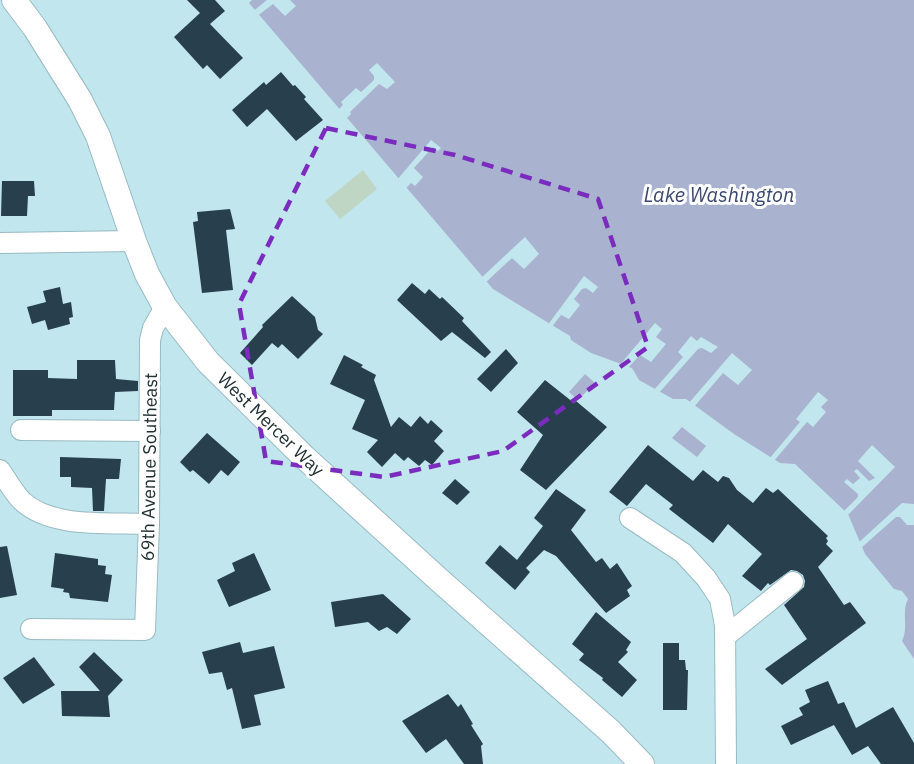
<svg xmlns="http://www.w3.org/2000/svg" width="914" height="764" font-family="'IBM Plex Sans',sans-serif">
  <rect width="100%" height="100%" fill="#c1e6ed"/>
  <path fill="#bfd6c5" d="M363,170L377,189L340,219L325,201Z"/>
  <g fill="#a9b3cf">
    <path d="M252,0H914V659L902,641C909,627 901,612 908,599L902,591L894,589L865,554L848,514L795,464L780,463L734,434L686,399H673L639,380L632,368L591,353L571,340L570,336L493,289L249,3Z"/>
    <path d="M585,374L595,383L578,400L569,392Z"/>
    <path d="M682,427L706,446L697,457L672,438Z"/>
  </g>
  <g fill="#c1e6ed">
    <path d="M267,0H290L296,6L285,16L273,4L256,17L252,12Z"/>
    <path d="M377,63L395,82L387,89L379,84L350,112L351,114L345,120L337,111L343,105L341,102L356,88L361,92L374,80V76L369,70Z"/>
    <path d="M431,140L441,148L438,151L433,147L414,168L423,177L415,186L411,183L404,190L396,181Z"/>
    <path d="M525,237L539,254L524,269L512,258L484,284L480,279Z"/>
    <path d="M584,276L598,287L593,293L586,288L582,289L574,299L580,305L569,319L561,315L551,328L547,326Z"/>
    <path d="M655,323L662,329L656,337L666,344L651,362L640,355L627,369L619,366Z"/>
    <path d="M691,336L697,341L701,337L718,347L711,353L702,348L698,349L658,394L653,391L683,357L678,352Z"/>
    <path d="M732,353L752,370L738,385L723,373L693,408L688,404Z"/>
    <path d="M818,392L828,400L821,407L826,412L813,427L807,422L773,462L769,459L800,422L796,419Z"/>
    <path d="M872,445L895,467L846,517L842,513L858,497V494L844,482L847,479L853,484L860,478L854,471L857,469L869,481L875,478L858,461Z"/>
    <path d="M902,503L914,504V525H907L900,517H896L860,549L857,544Z"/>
  </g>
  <g fill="#283f4e">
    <path d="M187,0H215L225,11L210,24L243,58L220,79L207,65L203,69L174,37L200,13Z"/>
    <path d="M281,72L293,86L295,85L306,97L304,99L323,120L296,141L267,109L247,127L232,110L264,82L266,85Z"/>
    <path d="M2,181H34L35,196H28L27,216H1Z"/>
    <path d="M230,209L235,229L226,230L233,290L202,293L193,222L198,221L197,212Z"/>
    <path d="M412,283L425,294L429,289L440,299L442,297L464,318L462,321L491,352L485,358L452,332L441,341L397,300Z"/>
    <path d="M60,287L63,304L71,302L73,317L69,318L70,324L48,330L45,320L32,324L27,307L46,302L43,291Z"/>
    <path d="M292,296L315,317L318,330L323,334L298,359L282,344L278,348L272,343L252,365L240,353L263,327L262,325Z"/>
    <path d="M506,349L518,363L491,392L477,379Z"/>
    <path d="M344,355L363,365L361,367L376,375L374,380L391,427L399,417L411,427L420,416L428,424L431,420L443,431L434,441L444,451L432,465L425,460L419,466L408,457L404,461L395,453L382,467L367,452L378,440L352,429L365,400L330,384Z"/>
    <path d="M77,360H115L116,379L138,381V391L115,392L114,410H52V416H13V370H48V378L77,379Z"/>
    <path d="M545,380L574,403L576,401L607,427L546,490L520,470L543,435L517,412Z"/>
    <path d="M207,433L240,462L228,476L221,470L209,484L193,470L190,472L180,462Z"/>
    <path d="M648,445L693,481L703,470L718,482L723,476L729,478L737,490L753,503L766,488L773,493L778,489L828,536L826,538L828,541L826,544L833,551L818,567L844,605L850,602L866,623L782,685L765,669L807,639L784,605L804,587L805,581L803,575L797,571L791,570L770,585L768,583L761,591L742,576L762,554L728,524L713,543L669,509L673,505L646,484L627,506L609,492Z"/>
    <path d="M60,457L121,459L119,479H106L104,511H93L92,488L71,487V477H60Z"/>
    <path d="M455,479L470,492L457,505L442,493Z"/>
    <path d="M556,489L586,510L571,530L596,562L602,558L610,569L617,563L632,586L627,590L630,596L606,613L556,556L544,550L526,568L530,572L515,590L485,563L500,545L517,560L543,526L534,518Z"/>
    <path d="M7,546L17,595L0,598V547Z"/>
    <path d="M55,553L98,559V565L106,566L105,574L112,575L108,602L70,598L69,593L63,592L64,589L51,587Z"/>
    <path d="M254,553L271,590L229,607L217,580L235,571L232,563Z"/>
    <path d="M383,594L411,619L397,634L387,627L379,631L368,622L335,627L331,602Z"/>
    <path d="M596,612L631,642L626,650L628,652L618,662L637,680L622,697L602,680L603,678L579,660L584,654L572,644Z"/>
    <path d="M240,642L243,653L274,646L285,688L254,695L261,725L242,729L232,688L227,690L222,672L209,674L202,652Z"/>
    <path d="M663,643H679V660H685L686,670H688L687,710H663Z"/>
    <path d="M94,652L123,680L108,696L110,717L62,716L61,691H100L79,667Z"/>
    <path d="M34,657L55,685L23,704L3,678Z"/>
    <path d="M828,681L838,704L844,702L856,728L893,707L914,743V764H881L868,746L852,755L834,725L791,745L781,726L803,715L799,708L810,702L805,690Z"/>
    <path d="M448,694L458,707L461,704L473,724L471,725L483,744L481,746L483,764H464L446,739L426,753L402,721Z"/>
  </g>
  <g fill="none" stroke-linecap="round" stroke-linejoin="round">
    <defs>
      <g id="minor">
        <path d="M0,243L134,241"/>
        <path d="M21,430L150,431"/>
        <path d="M0,470C7,480 13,492 22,501C52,529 110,522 149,524"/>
        <path d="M630,518L683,553L706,578L720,599L725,625L726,764"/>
        <path d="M31,629L145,630L149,524L150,340L153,328L165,307"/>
        <path d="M726,636L793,582"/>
      </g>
      <path id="tertiary" d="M14,0L35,28L80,100L98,136L134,241L147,274L165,307L208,362L303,456L437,578L611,732L642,764"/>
    </defs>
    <use href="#minor" stroke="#98bbc2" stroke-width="22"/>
    <use href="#tertiary" stroke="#98bbc2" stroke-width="26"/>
    <use href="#minor" stroke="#fff" stroke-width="20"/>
    <use href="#tertiary" stroke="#fff" stroke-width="24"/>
  </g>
  <path fill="none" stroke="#7b2cbf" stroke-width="4.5" stroke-dasharray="12 8" stroke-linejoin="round" d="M326,128L455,155L598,199L648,347L503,451L384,477L266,461L239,304Z"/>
  <g text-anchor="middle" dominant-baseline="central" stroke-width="6" stroke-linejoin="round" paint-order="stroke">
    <g font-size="18" fill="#202f31" stroke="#fff">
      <text transform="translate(271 424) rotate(44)">West Mercer Way</text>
      <text transform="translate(149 467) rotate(-89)">69th Avenue Southeast</text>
    </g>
    <g font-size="20" font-style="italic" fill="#3a4871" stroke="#fff">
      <text x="719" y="194">Lake Washington</text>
    </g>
  </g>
</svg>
